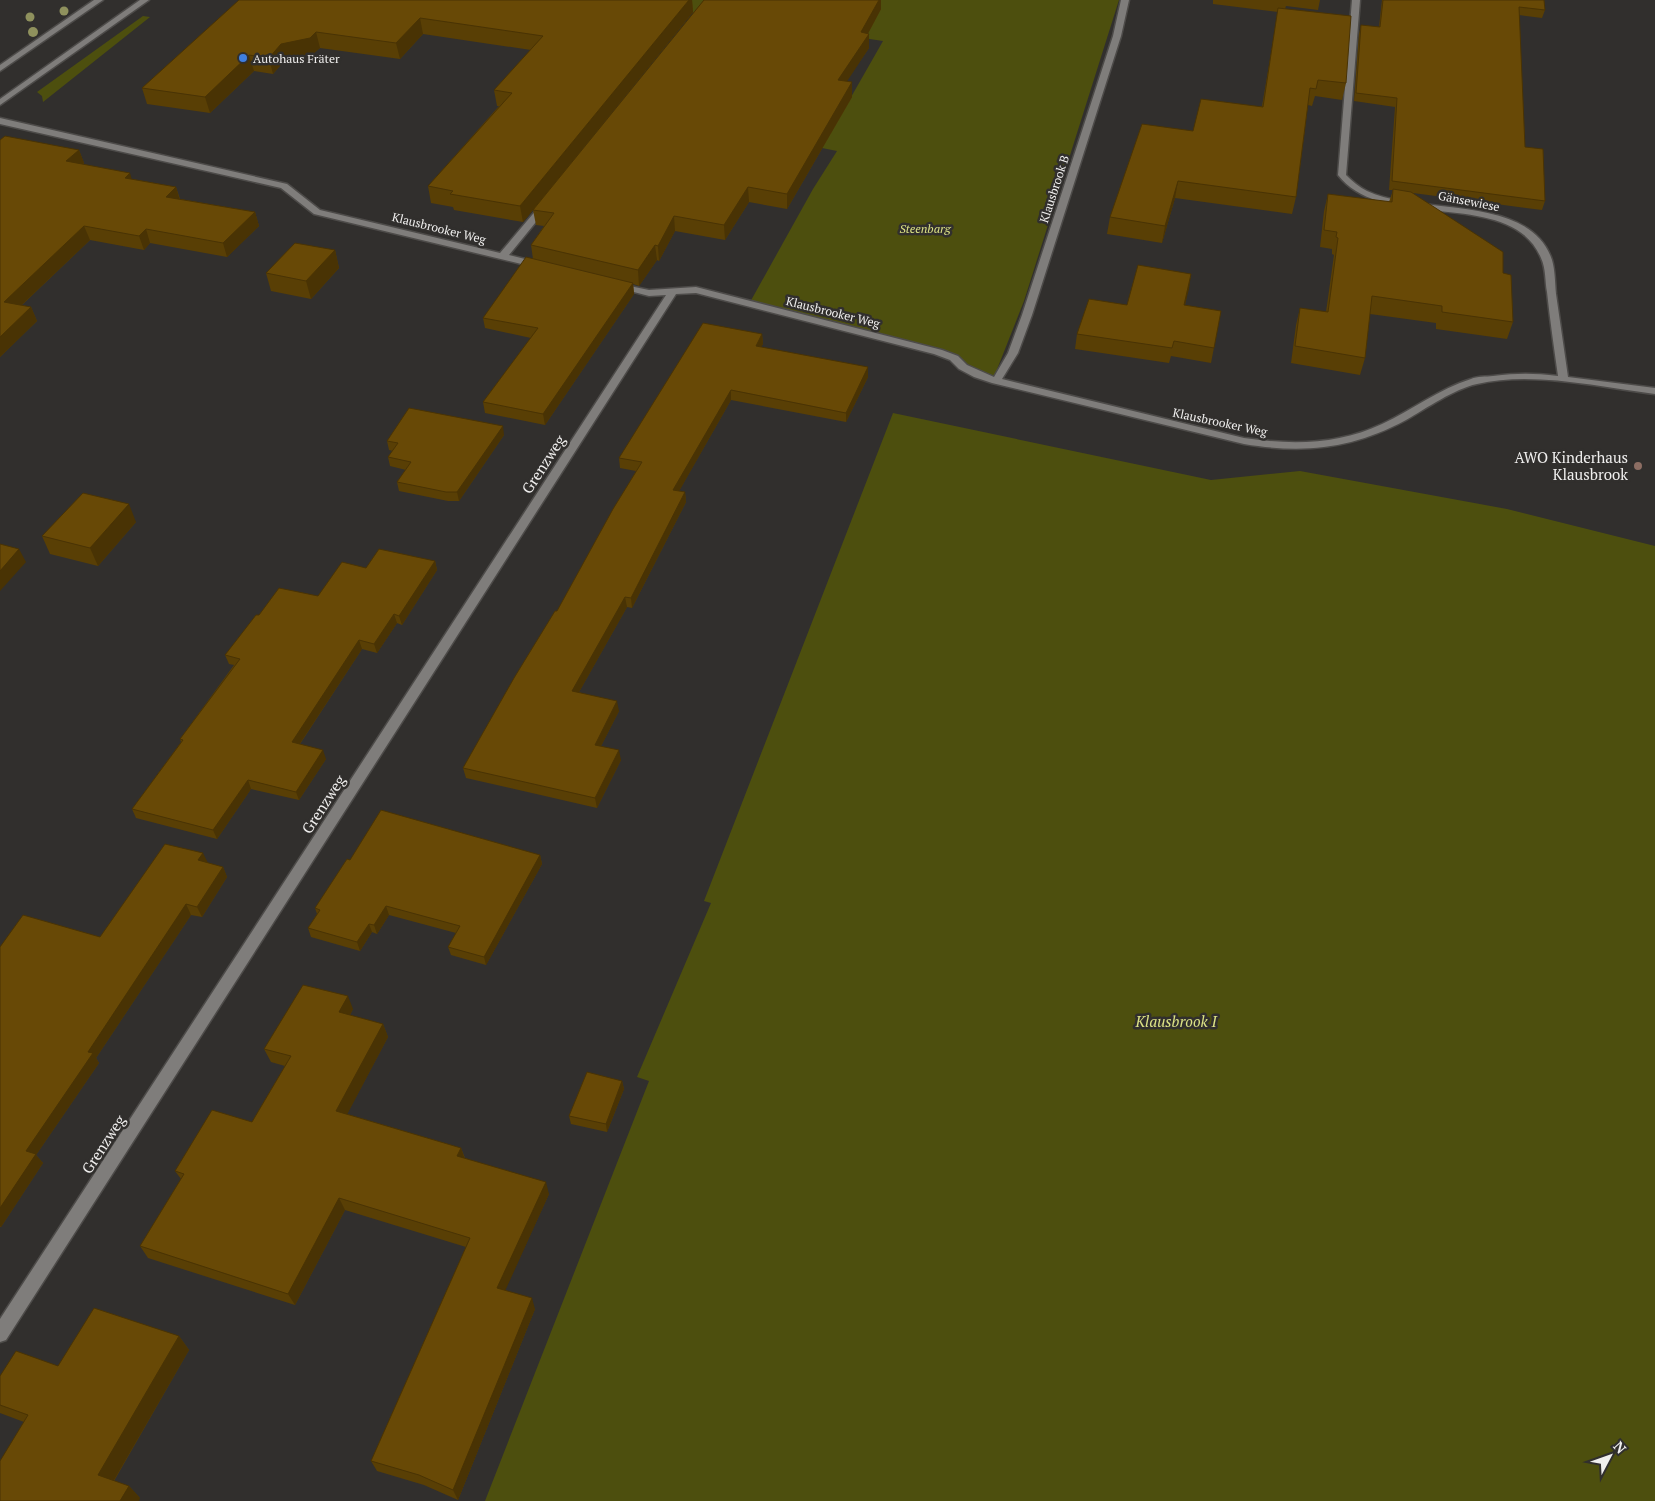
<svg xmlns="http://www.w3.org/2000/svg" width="1655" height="1501" font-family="'PT Serif',serif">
  <rect width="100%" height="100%" fill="#312f2d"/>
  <g fill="#4d4f0e">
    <path d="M650,0H1119L1024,301L994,377L978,375L954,358L749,304L813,189L837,151L822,148L883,41L683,11Z"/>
    <path d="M143,16L150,17L43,102L42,96L37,92Z"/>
    <path d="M893,413L1211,480L1300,471L1507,509L1655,546V1501H485L649,1081L637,1077L711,903L704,901Z"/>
  </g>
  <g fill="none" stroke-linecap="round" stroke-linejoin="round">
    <defs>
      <g id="street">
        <path d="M1121,0H1129L1121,36L1032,315L1018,353L1002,379L1244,438C1291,445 1338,445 1382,424C1412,410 1439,389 1471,379C1477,376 1486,377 1493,376C1518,373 1533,373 1558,376C1554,348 1550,320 1547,292C1545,282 1546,268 1541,258C1511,186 1383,234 1338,175L1352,0H1360L1346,175C1352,181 1359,187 1367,191C1418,216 1530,193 1552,260C1555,270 1555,283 1556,294C1560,322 1564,349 1568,377L1655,388V394C1599,387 1532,371 1477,384C1454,389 1427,408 1406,420C1352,449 1304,454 1244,444L992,383L974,377L959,369L950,360L934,354L696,293L676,294L6,1340L0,1342V1319L666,295L649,296L615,287V283L649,290L696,287L942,350L958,356L967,365L994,377L1008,353L1022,315L1113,36Z"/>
        <path d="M0,118L287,184L320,210L500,253L543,202H549V206L509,255L541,263L543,265L538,268L314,214L281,188L0,124Z"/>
      </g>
      <g id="secondary">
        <path d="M94,0H103L0,71V65Z"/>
        <path d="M140,0H149L0,105V99Z"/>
      </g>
    </defs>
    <use href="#street" stroke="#4d4b49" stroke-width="3"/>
    <use href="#secondary" stroke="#4d4b49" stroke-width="3"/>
    <use href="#street" fill="#7f7d7b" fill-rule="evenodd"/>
    <use href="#secondary" fill="#7f7d7b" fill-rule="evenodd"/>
  </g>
  <g fill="#8f915d">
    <circle cx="64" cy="11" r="4.5"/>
    <circle cx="30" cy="17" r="4.5"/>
    <circle cx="33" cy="32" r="5"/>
  </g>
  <g fill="#593f05">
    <path d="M239,0H692L693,12L536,206L704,0H881V9L868,33L869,48L846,82L852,97L787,209L749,202L725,240L675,231L659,261L657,260L639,286L633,284L634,294L545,425L485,413L483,402L531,338L485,328L483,318L533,259L531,245L544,226L536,225L533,210L523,222L454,210L453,207L431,203L428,186L499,106H497L494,90L531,50L423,34L400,59L320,48L314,53L285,60L273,74L254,71L210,113L147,104L142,88Z"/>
    <path d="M1213,0H1320L1318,10L1286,6L1285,9L1346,83L1342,100L1315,96L1312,106L1308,105L1296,197L1292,214L1175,198L1162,243L1107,234L1110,217L1193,131L1262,106L1278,12L1213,4Z"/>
    <path d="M1382,0H1544L1545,10L1542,18L1519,15L1525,147L1545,201L1542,210L1413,193L1503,273L1513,322L1507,339L1436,329V323L1370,314L1365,358L1360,375L1291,363L1296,325L1300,308L1326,312L1334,255L1332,254V249L1320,247L1324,211L1328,194L1389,202L1393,190H1389L1395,107L1354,101L1359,34L1361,25L1379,27Z"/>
    <path d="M0,140L79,150L84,163L83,165L132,179L176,187L180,199L255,212L259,226L227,257L150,243L144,250L90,240L22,305L31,307L37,321L0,357Z"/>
    <path d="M335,250L339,268L311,299L271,291L266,273Z"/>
    <path d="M1191,274L1185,305L1221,311L1211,363L1171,356L1169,363L1075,349L1077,334L1127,305Z"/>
    <path d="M762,334L763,344L761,347L868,377L846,422L731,400L679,491L685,492L686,502L632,608L627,607L579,692L619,711L601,746L621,760L597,808L466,778L463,768L557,611L636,471L620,468L619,458Z"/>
    <path d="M504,435L459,501H448L399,491L397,482L406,470L390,466L388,457L393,451L389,450L387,441Z"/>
    <path d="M136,522L98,566L50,554L42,536Z"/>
    <path d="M435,561L437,570L402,625L397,623L377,653L362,649L300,744L326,759L299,800L251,789L217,839L136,818L132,809L181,742L180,739L234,665L229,664L225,655L259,615L318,596L366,568Z"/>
    <path d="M540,855L542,864L486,965L451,955L448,947L456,933L389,915L377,934L372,932L360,951L311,937L308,928L317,914L315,908L350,860Z"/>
    <path d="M207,863L223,867L227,877L202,917L191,915L96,1058L99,1063L36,1155L43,1163L1,1227H0V947L100,937Z"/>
    <path d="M353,1009L350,1015L383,1024L388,1037L347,1114L461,1148L465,1158L549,1194L505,1290L535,1309L458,1500L424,1485L377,1471L371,1461L466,1247L345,1210L295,1305L148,1258L140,1246L181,1179L175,1171L252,1122L285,1066L271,1062L264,1049Z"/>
    <path d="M622,1081L624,1089L607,1132L571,1124L569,1116Z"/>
    <path d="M179,1336L189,1350L114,1481L129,1486L140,1498L24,1422L0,1413V1376L58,1366Z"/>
  </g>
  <g fill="#493304">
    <path d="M689,0H692L693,12L523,222L520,206Z"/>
    <path d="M879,0H881V9L863,43L869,34V48L838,95V80L861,32Z"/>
    <path d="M420,18L423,34L400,59L396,43Z"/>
    <path d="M316,32L320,48L314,53L285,60L273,74L269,58L281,44Z"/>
    <path d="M249,55L254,71L210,113L205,97Z"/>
    <path d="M852,82V97L787,209V194Z"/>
    <path d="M79,150L84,163L71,175L66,161Z"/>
    <path d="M130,173L134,187L125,178Z"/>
    <path d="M1178,181L1175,198L1162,243L1165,226Z"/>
    <path d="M176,187L180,201L166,197Z"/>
    <path d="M748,187L749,202L725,240L724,225Z"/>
    <path d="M255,212L259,226L227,257L223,243Z"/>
    <path d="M674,216L675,231L659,261L658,246Z"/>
    <path d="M84,226L90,240L10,316L4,302Z"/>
    <path d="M146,229L150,243L144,250L139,236Z"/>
    <path d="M655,245L657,260L639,286L638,270Z"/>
    <path d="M335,250L339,268L311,299L306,281Z"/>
    <path d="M1191,274L1189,289L1181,320L1184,305Z"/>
    <path d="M633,283L634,294L545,425L543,414Z"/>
    <path d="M31,307L37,321L0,357V337Z"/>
    <path d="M762,334L763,344L756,356V346Z"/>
    <path d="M868,367V377L846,422V413Z"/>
    <path d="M731,390V400L674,500L673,490Z"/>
    <path d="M503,426L504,435L459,501L457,492Z"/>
    <path d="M685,492L686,502L632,608L631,598Z"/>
    <path d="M129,504L136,522L98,566L90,548Z"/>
    <path d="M19,549L26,562L0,591V571Z"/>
    <path d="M435,561L437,570L402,625L399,616Z"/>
    <path d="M625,597L627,607L574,701L572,691Z"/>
    <path d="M394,614L397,623L377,653L374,644Z"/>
    <path d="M359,640L362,649L295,751L292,742Z"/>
    <path d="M617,701L619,711L597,754L595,745Z"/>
    <path d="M323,750L326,759L299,800L296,792Z"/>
    <path d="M619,750L621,760L597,808L595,798Z"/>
    <path d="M248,780L251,789L217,839L213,830Z"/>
    <path d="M203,853L208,863L198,860Z"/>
    <path d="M540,855L542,864L486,965L484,957Z"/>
    <path d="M223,867L227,877L202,917L197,907Z"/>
    <path d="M186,904L191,915L96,1058L99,1063L36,1155L43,1163L1,1227L0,1226V1208L26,1151L88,1052Z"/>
    <path d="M386,906L389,915L377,934L374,925Z"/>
    <path d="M369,924L372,932L360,951L357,942Z"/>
    <path d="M348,996L353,1009L345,1025L339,1012Z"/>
    <path d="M383,1024L388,1037L342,1124L336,1111Z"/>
    <path d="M622,1081L624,1089L607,1132L606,1124Z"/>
    <path d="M461,1148L465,1160L457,1156Z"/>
    <path d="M546,1182L549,1194L501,1300L497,1288Z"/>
    <path d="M339,1198L345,1210L295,1305L288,1294Z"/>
    <path d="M532,1298L535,1309L458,1500L453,1490Z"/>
    <path d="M179,1336L189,1350L110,1487L98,1475Z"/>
    <path d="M129,1486L140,1498L139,1501H120Z"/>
  </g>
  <g fill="#684906" stroke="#493304">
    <path d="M239,0H689L520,206L450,194L453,191L428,186L512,93L494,90L543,36L420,18L396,43L316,32L310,38L281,44L269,58L249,55L205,97L142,88Z"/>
    <path d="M704,0H879L861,32L869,34L838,80L852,82L787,194L748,187L724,225L674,216L658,246L655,245L638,270L531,245L554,213L533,210Z"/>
    <path d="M1383,0H1544L1545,10L1519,7L1525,147L1543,149L1545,201L1392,181L1397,98L1356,93L1361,25L1380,27Z"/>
    <path d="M1278,8L1351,16L1346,83L1318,80L1316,89L1310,88L1296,197L1178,181L1165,226L1110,217L1142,124L1193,131L1201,99L1263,107Z"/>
    <path d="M5,136L79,150L66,161L130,173L125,178L176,187L166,197L255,212L223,243L146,229L139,236L84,226L4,302L31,307L0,337V140Z"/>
    <path d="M1393,189L1411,192L1503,252V273L1511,275L1513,322L1442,312V306L1372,296L1365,358L1295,346L1300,308L1328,312L1338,238L1336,237L1337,232L1324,230L1328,194L1392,202Z"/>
    <path d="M295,243L335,250L306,281L266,273Z"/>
    <path d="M526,257L633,283L543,414L483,402L538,328L483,318Z"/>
    <path d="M1138,265L1191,274L1184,305L1221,311L1214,348L1174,341L1172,348L1077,334L1089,299L1127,305Z"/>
    <path d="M703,323L762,334L756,346L868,367L846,413L731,390L673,490L685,492L631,598L625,597L572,691L617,701L595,745L619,750L595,798L463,768L514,678L555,611H557L613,509L642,462L619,458Z"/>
    <path d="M409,408L503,426L457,492H446L397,482L411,462L388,457L398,443L387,441Z"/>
    <path d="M83,493L129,504L90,548L42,536Z"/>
    <path d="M0,544L19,549L0,571Z"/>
    <path d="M379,549L435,561L399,616L394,614L374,644L359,640L292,742L323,750L296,792L248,780L213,830L132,809L183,740L180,739L240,659L225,655L256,615H259L279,588L318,596L342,562L366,568Z"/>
    <path d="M381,810L540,855L484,957L448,947L460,926L386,906L374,925L369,924L357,942L308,928L320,910L315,908L347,859L350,860Z"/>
    <path d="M165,844L203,853L198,860L223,867L197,907L186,904L88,1052L93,1053L26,1151L36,1154L0,1208V947L23,915L100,937Z"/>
    <path d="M303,985L348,996L339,1012L383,1024L336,1111L461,1148L457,1156L546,1182L497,1288L532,1298L453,1490L419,1475L371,1461L470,1238L339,1198L288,1294L140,1246L184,1174L175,1171L212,1110L252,1122L291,1056L264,1049Z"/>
    <path d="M587,1072L622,1081L606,1124L569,1116Z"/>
    <path d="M94,1308L179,1336L98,1475L129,1486L120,1501H0V1461L28,1415L0,1405V1376L16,1351L58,1366Z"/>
  </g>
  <circle fill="#3f7fe0" stroke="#312f2d" stroke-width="2" cx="243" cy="58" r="5"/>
  <circle fill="#8d6e63" stroke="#312f2d" stroke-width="2" cx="1638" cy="466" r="5"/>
  <g text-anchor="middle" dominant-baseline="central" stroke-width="5" stroke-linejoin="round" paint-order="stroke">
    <g font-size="12" fill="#f0efee" stroke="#312f2d" text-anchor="start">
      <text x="253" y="58">Autohaus Fräter</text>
    </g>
    <g font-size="12" fill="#f0efee" stroke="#312f2d">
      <text transform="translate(1054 189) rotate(-72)">Klausbrook B</text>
      <text transform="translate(1469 201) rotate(11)">Gänsewiese</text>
      <text transform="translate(439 228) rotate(14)">Klausbrooker Weg</text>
      <text transform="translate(833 312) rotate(14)">Klausbrooker Weg</text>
      <text transform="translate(1220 422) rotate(12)">Klausbrooker Weg</text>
    </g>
    <g font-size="12" font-style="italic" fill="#dce285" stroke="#312f2d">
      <text x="925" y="228">Steenbarg</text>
    </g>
    <g font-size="15" fill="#f0efee" stroke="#312f2d" text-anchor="end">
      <text x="1628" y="457">AWO Kinderhaus<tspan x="1628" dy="17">Klausbrook</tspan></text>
    </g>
    <g font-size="15" fill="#f0efee" stroke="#312f2d">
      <text transform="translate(543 464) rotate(-57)">Grenzweg</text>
      <text transform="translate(323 804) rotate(-57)">Grenzweg</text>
      <text transform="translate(103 1144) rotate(-57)">Grenzweg</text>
    </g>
    <g font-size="15" font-style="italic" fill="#dce285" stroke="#312f2d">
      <text x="1176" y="1021">Klausbrook I</text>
    </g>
  </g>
  <g transform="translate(1610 1456) rotate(49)" stroke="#312f2d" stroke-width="4" paint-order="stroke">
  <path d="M0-4L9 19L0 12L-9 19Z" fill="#f0efee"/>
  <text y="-8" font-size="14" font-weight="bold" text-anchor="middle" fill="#f0efee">N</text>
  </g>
</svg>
